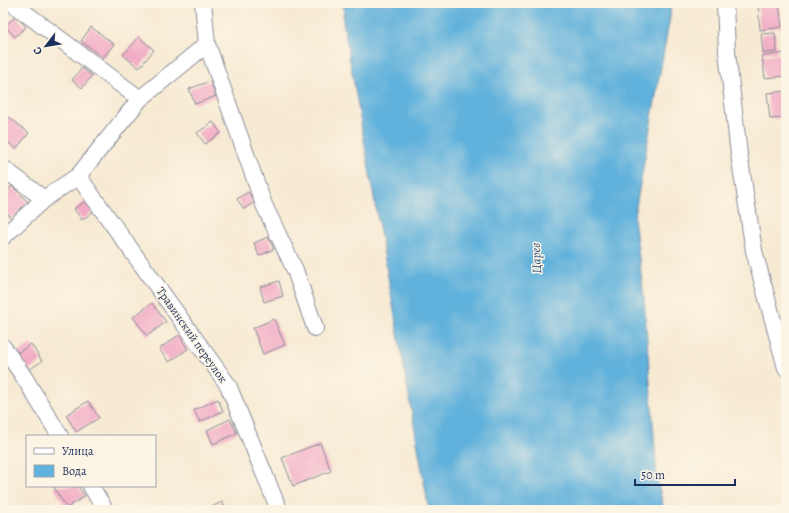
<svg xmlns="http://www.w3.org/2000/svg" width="789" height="513" font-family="Alegreya,serif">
  <rect width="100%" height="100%" fill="#fcf5e5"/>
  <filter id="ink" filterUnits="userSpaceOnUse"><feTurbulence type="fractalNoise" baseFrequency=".025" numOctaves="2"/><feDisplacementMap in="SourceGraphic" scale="8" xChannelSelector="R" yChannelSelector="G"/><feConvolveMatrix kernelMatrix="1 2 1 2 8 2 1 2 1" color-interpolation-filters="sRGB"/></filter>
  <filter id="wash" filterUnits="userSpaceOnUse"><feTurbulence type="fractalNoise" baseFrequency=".012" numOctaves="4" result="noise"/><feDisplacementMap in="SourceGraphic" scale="16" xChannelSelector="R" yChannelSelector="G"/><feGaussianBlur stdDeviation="0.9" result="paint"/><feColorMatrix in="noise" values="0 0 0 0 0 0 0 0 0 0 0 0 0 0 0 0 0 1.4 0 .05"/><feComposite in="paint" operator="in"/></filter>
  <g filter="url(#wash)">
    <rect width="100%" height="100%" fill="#f7ead3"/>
    <path fill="#60b1db" stroke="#3e709c" d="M344,3H671L670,17L634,218L644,298L657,478L664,510H429L343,21Z"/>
    <g id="blocks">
      <g fill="#f2abc5">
        <path d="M779,4L782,27L760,30L758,6Z"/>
        <path d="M16,16L26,27L15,37L5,26Z"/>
        <path d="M91,27L114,44L103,58L81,41Z"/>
        <path d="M775,33L777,52L763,53L761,34Z"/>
        <path d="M139,37L154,50L139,68L123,55Z"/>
        <path d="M786,53V76L765,78L762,56Z"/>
        <path d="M82,68L92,76L82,88L72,80Z"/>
        <path d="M210,81L216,96L195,104L189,89Z"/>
        <path d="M786,91V118L770,119L767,93Z"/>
        <path d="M9,117L29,133L16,149L3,138V124Z"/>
        <path d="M213,122L221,133L205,144L197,133Z"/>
        <path d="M12,186L28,202L12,219L3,210V195Z"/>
        <path d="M248,192L255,202L244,209L237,199Z"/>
        <path d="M87,200L94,211L82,220L74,209Z"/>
        <path d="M268,237L274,249L259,256L254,243Z"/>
        <path d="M279,281L283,296L264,302L260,287Z"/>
        <path d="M152,303L166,322L147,336L133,317Z"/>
        <path d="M274,319L285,345L263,354L253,328Z"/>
        <path d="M179,335L188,349L169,362L159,349Z"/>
        <path d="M31,344L42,361L29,370L17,353Z"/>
        <path d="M218,399L223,411L200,422L194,410Z"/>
        <path d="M88,401L99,418L76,432L66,415Z"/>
        <path d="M230,419L237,433L213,444L207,430Z"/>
        <path d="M320,443L331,471L293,486L282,458Z"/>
        <path d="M57,486H78L85,496L67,508L54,488Z"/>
        <path d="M222,502L226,510H205Z"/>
      </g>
    </g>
  </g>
  <g filter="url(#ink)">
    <use href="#blocks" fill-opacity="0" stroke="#898c98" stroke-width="1"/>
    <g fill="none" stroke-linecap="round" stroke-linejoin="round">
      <defs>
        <g id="street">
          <path d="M12,3L140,99"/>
          <path d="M203,3L207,44L264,205L295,270L315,328"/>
          <path d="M725,3L727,52L739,154L754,251L786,368"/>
          <path d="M3,168L44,199"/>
          <path d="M78,176L228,385L279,510"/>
          <path d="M3,237L44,199L78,176L140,99L207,44"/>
          <path d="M3,347L22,374L60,436"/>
          <path d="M91,486L105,510"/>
        </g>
      </defs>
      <use href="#street" stroke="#898c98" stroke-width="18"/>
      <use href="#street" stroke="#fff" stroke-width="16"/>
    </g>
  </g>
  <g text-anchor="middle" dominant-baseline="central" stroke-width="3" stroke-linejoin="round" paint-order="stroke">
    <g font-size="12" fill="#1b2f5e" stroke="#fcf5e5">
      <text transform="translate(192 335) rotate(55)">Травинский переулок</text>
    </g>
    <g font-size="13" font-style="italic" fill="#305684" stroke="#fcf5e5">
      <text transform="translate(536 258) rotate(-93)">Царев</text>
    </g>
  </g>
  <rect width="789" height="513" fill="none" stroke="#fcf5e5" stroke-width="16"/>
  <rect x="26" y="435" width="130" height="52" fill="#fcf5e5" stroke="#a2a6af"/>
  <rect x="34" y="448" width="20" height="6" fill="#ffffff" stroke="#a2a6af"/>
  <text x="62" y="455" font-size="12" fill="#1b2f5e">Улица</text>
  <rect x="34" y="465" width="20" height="12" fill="#60b1db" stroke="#a2a6af"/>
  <text x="62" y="475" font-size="12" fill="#1b2f5e">Вода</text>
  <g transform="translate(46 46) rotate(239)" stroke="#fcf5e5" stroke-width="3" paint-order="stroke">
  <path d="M0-3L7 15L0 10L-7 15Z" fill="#1b2f5e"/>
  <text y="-6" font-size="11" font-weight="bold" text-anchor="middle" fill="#1b2f5e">С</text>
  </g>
  <path d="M635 479v6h100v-6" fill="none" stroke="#1b2f5e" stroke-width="2"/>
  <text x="641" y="479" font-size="12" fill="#1b2f5e" stroke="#fcf5e5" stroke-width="3" paint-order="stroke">50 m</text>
</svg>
